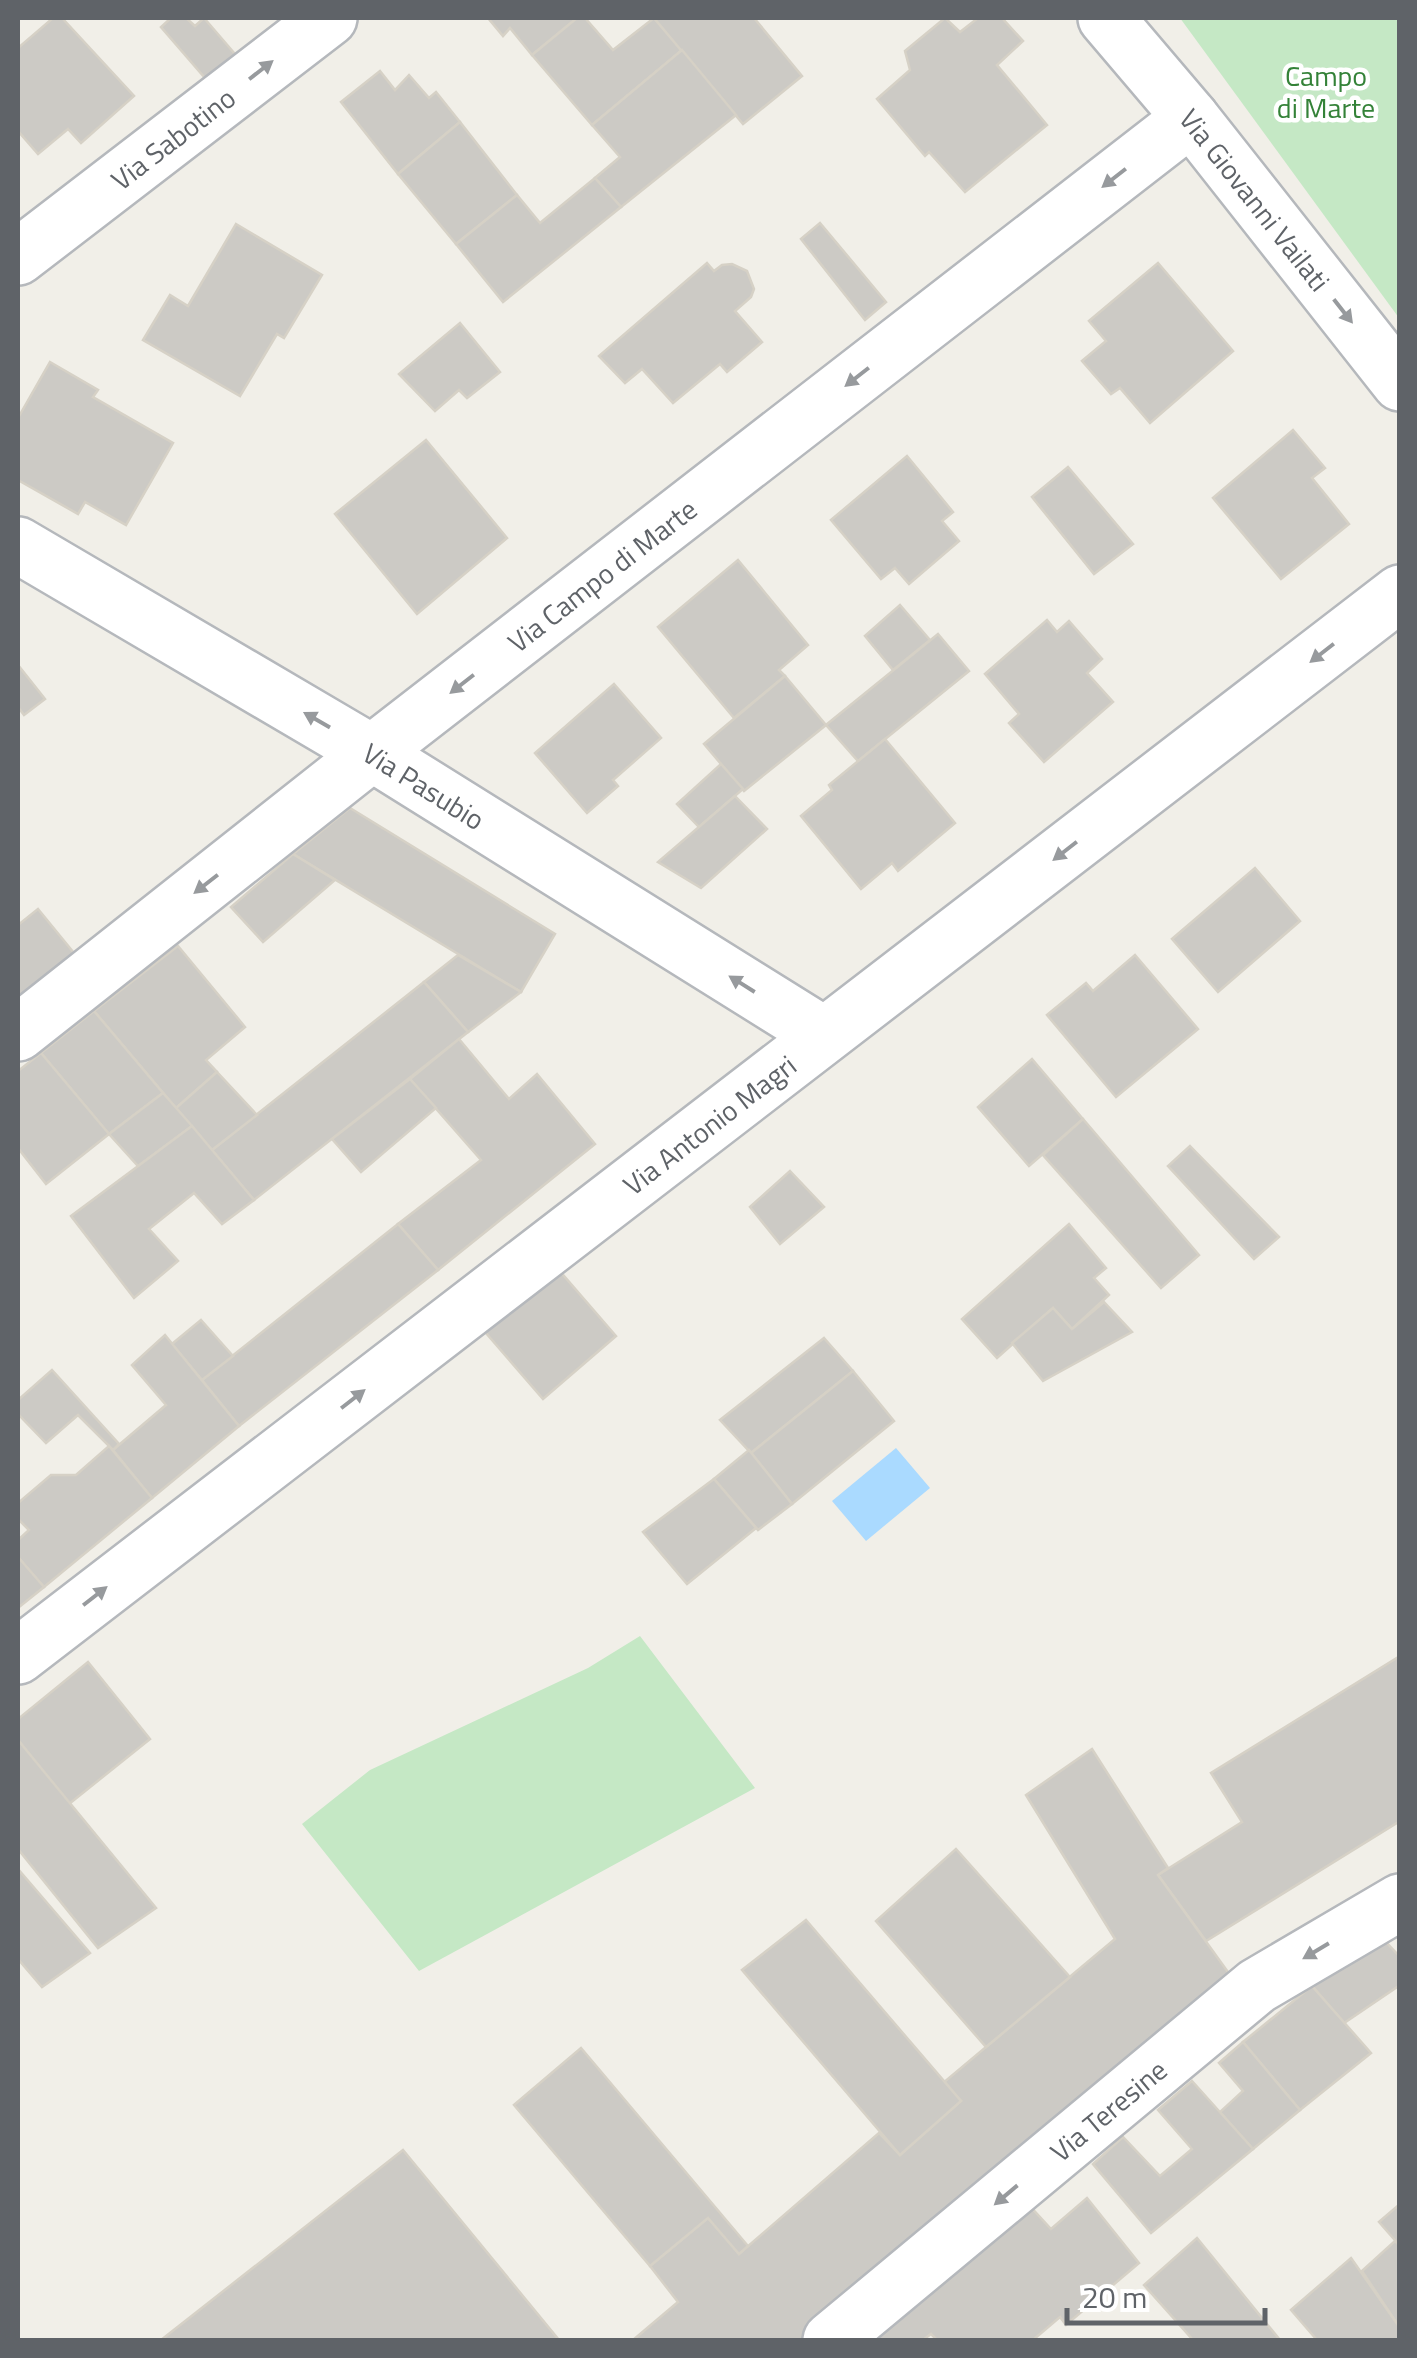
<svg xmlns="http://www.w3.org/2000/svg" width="1417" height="2358" font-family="'Titillium Web',sans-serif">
  <rect width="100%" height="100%" fill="#f1efe8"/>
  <g fill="#c5e8c5">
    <path d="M1180,18H1399V318Z"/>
    <path d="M640,1636L755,1788L419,1971L302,1824L370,1770L588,1668Z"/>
  </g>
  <path fill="#aadaff" d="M896,1448L930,1488L866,1541L832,1501Z"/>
  <g fill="#cccac5" stroke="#d6d1c6" stroke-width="2.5">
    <path d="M53,18H62L134,96L81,143L68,129L38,154L18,131V48Z"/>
    <path d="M171,18H186L195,26L204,18L235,54L205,78L161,27Z"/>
    <path d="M488,18H577L532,55L510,28L503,36Z"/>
    <path d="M577,18H585L613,50L654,18L682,50L592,125L532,55Z"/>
    <path d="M654,18H754L802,76L743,124Z"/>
    <path d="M945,18L960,32L978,18H1002L1023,41L997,65L1047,125L965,192L929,152L925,156L877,99L910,70L905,51Z"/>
    <path d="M682,50L736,115L621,207L595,178L620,157L592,125Z"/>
    <path d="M380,71L395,90L409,75L429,98L436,92L460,122L398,174L341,102Z"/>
    <path d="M460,122L517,195L456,244L398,174Z"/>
    <path d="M595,178L621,207L503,302L456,244L517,195L540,223Z"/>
    <path d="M820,223L886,302L865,320L801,239Z"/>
    <path d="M236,224L322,275L284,338L277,334L240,396L143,340L170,295L188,306Z"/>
    <path d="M707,263L714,271L722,265L732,264L747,271L754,289L751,297L735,311L762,342L727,372L720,364L673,403L642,369L625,383L599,356Z"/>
    <path d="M1158,263L1233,351L1150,423L1120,388L1111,394L1082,361L1106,341L1089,321Z"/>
    <path d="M460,323L500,372L467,398L459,390L435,411L399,374Z"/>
    <path d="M50,362L98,390L93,397L173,443L126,525L85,502L78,514L18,480V418Z"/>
    <path d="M1293,430L1325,468L1312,478L1349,524L1281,579L1213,498Z"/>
    <path d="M426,440L507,538L417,614L335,514Z"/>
    <path d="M907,456L953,512L942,521L959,541L909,584L895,568L881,579L831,520Z"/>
    <path d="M1068,467L1133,544L1094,574L1032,497Z"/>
    <path d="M738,560L808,645L779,670L785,676L734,718L658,627Z"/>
    <path d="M900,605L930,640L893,670L865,636Z"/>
    <path d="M1047,620L1057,632L1069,621L1102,659L1087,673L1113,702L1044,762L1009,723L1019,714L985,674Z"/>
    <path d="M938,634L969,671L858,761L826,725Z"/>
    <path d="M18,665L45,699L24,715L18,707Z"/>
    <path d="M785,676L826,725L744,791L704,744Z"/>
    <path d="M614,684L661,738L613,780L618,786L587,813L535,753Z"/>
    <path d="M885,739L955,823L898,871L892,863L861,889L801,816L832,790L829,785Z"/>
    <path d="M721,764L743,789L699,827L677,804Z"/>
    <path d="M735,796L767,829L701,888L658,862Z"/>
    <path d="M350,808L555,934L521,992L293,854Z"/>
    <path d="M293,854L335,880L263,942L231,907Z"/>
    <path d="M1255,868L1300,921L1218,992L1172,939Z"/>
    <path d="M38,909L74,953L18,1000V925Z"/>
    <path d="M178,946L245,1027L206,1060L217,1072L176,1108L94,1011Z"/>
    <path d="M458,955L521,992L468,1032L424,982Z"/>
    <path d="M1135,955L1198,1029L1116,1097L1047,1015L1086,983L1093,991Z"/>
    <path d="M424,982L468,1032L254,1200L212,1150Z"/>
    <path d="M94,1011L163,1093L109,1134L41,1053Z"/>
    <path d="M459,1039L509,1099L537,1074L595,1144L438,1270L398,1224L481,1160L410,1079Z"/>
    <path d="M41,1053L109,1134L46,1184L18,1148V1071Z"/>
    <path d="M1032,1059L1083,1119L1029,1166L978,1107Z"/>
    <path d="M217,1072L257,1115L212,1150L176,1108Z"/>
    <path d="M410,1079L436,1108L361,1172L332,1139Z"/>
    <path d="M163,1093L192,1126L138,1166L109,1134Z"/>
    <path d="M1083,1119L1199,1255L1161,1288L1043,1155Z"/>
    <path d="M192,1126L254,1200L222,1224L194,1193L149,1229L178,1261L134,1298L71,1216Z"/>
    <path d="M1190,1146L1279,1237L1254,1259L1168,1166Z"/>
    <path d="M790,1171L824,1207L780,1244L750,1207Z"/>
    <path d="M398,1224L438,1270L239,1426L202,1380Z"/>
    <path d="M1069,1224L1106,1268L1094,1278L1109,1295L1072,1329L1053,1308L997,1358L962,1319Z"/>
    <path d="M558,1269L616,1336L543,1399L485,1332Z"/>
    <path d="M1104,1302L1132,1332L1043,1381L1012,1343L1053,1308L1072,1329Z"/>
    <path d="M201,1320L233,1356L202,1380L172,1344Z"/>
    <path d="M165,1335L239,1426L152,1498L113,1450L166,1405L132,1365Z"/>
    <path d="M824,1338L853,1371L751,1453L720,1420Z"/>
    <path d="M52,1370L119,1444L113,1450L78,1415L46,1443L18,1414V1400Z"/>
    <path d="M853,1371L894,1421L792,1504L751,1453Z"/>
    <path d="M109,1446L152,1498L44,1587L18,1557V1540L29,1530L18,1519V1503L51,1475H76Z"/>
    <path d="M749,1450L792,1504L758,1530L714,1479Z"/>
    <path d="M714,1479L756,1528L687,1584L643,1532Z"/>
    <path d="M18,1557L44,1587L18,1608Z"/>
    <path d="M1400,1656V1821L1206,1941L1158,1875L1242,1822L1211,1773Z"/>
    <path d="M88,1662L150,1739L69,1804L18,1740V1719Z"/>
    <path d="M18,1740L156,1908L98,1948L18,1849Z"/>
    <path d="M1092,1749L1168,1868L1158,1875L1233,1979L808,2340H633L678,2302L650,2266L708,2218L739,2254L879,2133L900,2155L961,2101L943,2083L1115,1939L1026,1795Z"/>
    <path d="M956,1849L1070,1977L986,2047L876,1921Z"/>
    <path d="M18,1869L90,1953L42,1987L18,1959Z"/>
    <path d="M806,1920L961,2101L900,2155L742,1970Z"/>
    <path d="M1386,1942L1400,1957V1985L1344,2023L1312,1986Z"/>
    <path d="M1312,1986L1371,2053L1300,2110L1243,2042Z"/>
    <path d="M1243,2042L1300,2110L1253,2149L1220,2112L1243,2091L1219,2063Z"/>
    <path d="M581,2048L748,2246L739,2254L708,2218L650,2266L514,2105Z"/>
    <path d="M1192,2081L1253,2149L1151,2233L1093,2164L1123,2137L1160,2176L1192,2149L1158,2110Z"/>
    <path d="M403,2150L559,2340H161Z"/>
    <path d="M1087,2198L1139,2263L1066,2325L1060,2317L1033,2340H937L931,2334L923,2340H856L1027,2203L1051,2229Z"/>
    <path d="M1400,2204V2246L1379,2222Z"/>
    <path d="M1197,2238L1280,2340H1193L1144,2285Z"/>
    <path d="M1395,2241L1400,2246V2328L1362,2271Z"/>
    <path d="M1351,2258L1400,2328V2340H1317L1291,2310Z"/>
  </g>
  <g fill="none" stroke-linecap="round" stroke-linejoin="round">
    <defs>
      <g id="street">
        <path id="s1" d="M1106,18L1191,118L1400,383"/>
        <path id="s2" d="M18,257L329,18"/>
        <path id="s3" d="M18,545L372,753L824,1035"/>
        <path id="s4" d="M18,1033L372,753L1191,118"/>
        <path id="s5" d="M18,1656L1400,593"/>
        <path id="s6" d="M831,2340L1257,1986L1400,1902"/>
      </g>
    </defs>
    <use href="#street" stroke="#b5b8bc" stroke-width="60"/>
    <use href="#street" stroke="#fff" stroke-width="55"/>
  </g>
  <defs><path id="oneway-solid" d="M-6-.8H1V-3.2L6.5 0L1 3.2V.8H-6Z" transform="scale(2.5)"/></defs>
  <g fill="#979a9d">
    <use href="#oneway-solid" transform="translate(261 70) rotate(-38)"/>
    <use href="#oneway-solid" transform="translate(1114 178) rotate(142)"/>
    <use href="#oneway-solid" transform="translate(1343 311) rotate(52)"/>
    <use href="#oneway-solid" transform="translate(857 377) rotate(142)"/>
    <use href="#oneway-solid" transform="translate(1322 653) rotate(142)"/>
    <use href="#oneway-solid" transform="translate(462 684) rotate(142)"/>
    <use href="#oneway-solid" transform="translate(317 720) rotate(-150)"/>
    <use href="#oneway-solid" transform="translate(1065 851) rotate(142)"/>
    <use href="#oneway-solid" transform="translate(206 884) rotate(142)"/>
    <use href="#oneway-solid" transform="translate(742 984) rotate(-148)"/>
    <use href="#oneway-solid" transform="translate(353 1399) rotate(-38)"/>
    <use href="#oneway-solid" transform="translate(95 1596) rotate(-38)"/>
    <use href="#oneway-solid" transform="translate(1316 1951) rotate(149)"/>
    <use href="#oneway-solid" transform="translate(1006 2195) rotate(140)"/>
  </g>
  <g text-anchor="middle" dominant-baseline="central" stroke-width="9" stroke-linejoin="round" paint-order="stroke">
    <g font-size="28" fill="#348238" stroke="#fff">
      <text x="1326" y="75">Campo<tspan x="1326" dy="32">di Marte</tspan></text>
    </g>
    <g font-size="28" fill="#5f6368" stroke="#fff">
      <text stroke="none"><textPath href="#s2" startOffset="195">Via Sabotino</textPath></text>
      <text stroke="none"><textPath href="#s1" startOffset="235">Via Giovanni Vailati</textPath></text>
      <text stroke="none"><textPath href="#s4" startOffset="742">Via Campo di Marte</textPath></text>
      <text stroke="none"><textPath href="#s3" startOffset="472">Via Pasubio</textPath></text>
      <text stroke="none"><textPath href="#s5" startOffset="872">Via Antonio Magri</textPath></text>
      <text stroke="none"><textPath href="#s6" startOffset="360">Via Teresine</textPath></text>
    </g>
  </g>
  <rect width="1417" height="2358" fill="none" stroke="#5f6368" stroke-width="40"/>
  <path d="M1067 2308v15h198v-15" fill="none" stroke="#5f6368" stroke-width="5"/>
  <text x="1082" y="2308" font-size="30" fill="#5f6368" stroke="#ffffff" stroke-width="8" paint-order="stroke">20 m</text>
</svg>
